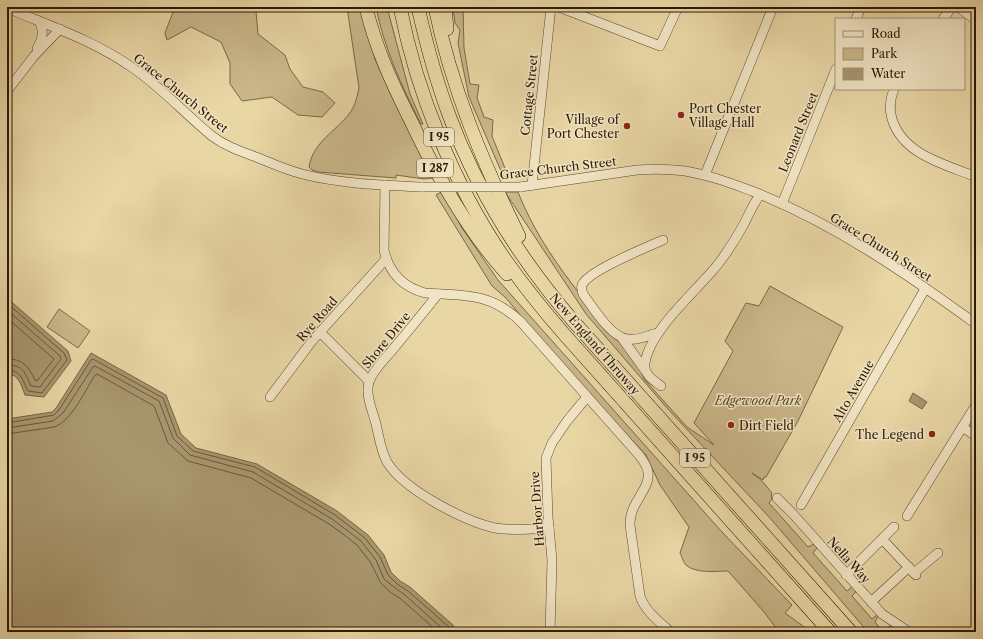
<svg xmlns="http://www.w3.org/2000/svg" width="983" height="639" font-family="'Libre Caslon Text',serif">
  <rect width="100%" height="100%" fill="#e9d6a5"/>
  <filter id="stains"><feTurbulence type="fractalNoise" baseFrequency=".005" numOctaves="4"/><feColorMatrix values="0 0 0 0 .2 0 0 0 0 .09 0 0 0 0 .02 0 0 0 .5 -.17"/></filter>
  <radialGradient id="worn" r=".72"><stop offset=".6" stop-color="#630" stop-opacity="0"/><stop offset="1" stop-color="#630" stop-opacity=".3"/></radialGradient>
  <g fill="#c9b689" stroke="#7a6846">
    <path d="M177,7H261L256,11L258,34L285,55L290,69L303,87L323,92L335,103L322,117L298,115L272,97L242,101L230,84V63L221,42L191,27L167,40L165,33L173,12Z"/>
    <path d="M347,7H361L375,59L395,102L434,178L424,179L396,175V178L318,172L312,170L309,167C313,142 335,132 349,114C355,107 357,97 359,88Z"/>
    <path d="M376,7H387L410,94L423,124H421C402,87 384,48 376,7Z"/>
    <path d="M453,7H463L464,48L470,84L479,85L477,98L484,117L493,120L492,136L509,178H504L469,97L458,43L460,30L455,23Z"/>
    <path d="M441,192H443L462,228L498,280L722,532L792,605L785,613L811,632H779L764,612L728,571C716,571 696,574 686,565C683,562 682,556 680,553L689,527L660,485L646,455L558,361L506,298L492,286L436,195Z"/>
    <path d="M505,192H518C544,258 594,311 639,365L644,379L687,427L714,445L694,423L733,351L725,341L746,303L759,306L770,286L843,327L798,421L766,477H764L763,480L752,473L762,481L772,493L771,496L772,499L769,503L808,547L814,544L817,548L813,553L847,591L852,587L856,590L855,593L852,596L872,619L877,615L878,616L875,622L883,632L891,625L901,632H868L770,518L667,408L586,314Z"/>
    <path d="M59,309L90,331L78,348L47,327Z"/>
  </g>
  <g fill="#a8966e" stroke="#766443">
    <path d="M7,298L68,351L71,361L44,397L25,395C21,385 19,374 7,374Z"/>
    <path d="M91,353L166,395L181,434L196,448L257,464L337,511L368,535L384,555L391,572L400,581L410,587L453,625L456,632H7V419L52,412L56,408Z"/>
    <path d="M913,393L927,402L922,409L909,401Z"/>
  </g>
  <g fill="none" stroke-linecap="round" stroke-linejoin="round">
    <g stroke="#6a5838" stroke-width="1">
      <path d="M7,303L64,353L67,360L42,393L28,391C22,380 22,370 7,370"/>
      <path d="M7,310L60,356L61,359L40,387L31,386C25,373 24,365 7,365"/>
      <path d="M7,318L54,359L37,381L35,380C28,366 24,359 7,359"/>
      <path d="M7,423L54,415L59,410L91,360L93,359L163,398L177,436L193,451L255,467L335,515L365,538L380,557L388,575L397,584L408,591L449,627L451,632"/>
      <path d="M7,428L53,421L63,413L93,367L95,366L159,401L173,438L190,455L253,472L332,519L361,541L376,560L384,579L394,587L405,595L446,632"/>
      <path d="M7,434L54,427C71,422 86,389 95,375L97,374L154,406L168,443L188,461L251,478L329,524L343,534L357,545L371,563L380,582L390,592L401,599L438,632"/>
    </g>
    <defs>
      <g id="minor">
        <path d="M559,7L660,46L678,7"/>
        <path d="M958,7L976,20"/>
        <path d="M7,8C52,27 93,40 133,68C162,88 185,114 212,136C225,146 240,151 256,157C271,163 286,170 302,174C341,184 383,185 423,187"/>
        <path d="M856,19L861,7"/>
        <path d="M943,19L952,7"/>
        <path d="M37,49C42,39 45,32 39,21"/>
        <path d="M894,89C890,99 889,109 892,119C903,155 945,164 976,177"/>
        <path d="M7,91L34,56L60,29"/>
        <path d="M705,175L773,7"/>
        <path d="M385,185L384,250C389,273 403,287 425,293C465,296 490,292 521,322L639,455C643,460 647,466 648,472C650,484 639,496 634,507C631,513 630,518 630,525L640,596C645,611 659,622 671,632"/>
        <path d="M532,185L551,7"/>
        <path d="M520,187L637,170C653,169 669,169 685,171C709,175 730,183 752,191C833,223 906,273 976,324"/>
        <path d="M782,204L836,69"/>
        <path d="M438,294C424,312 409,330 394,348C386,358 373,370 369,382C365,395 373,412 376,424C379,437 381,451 387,462C404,490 464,521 495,528C513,531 531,529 549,528"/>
        <path d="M320,332L369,381"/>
        <path d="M658,333C648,335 638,341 628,339C611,338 592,306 583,294C582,291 581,288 582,285C588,271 647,247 663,240"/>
        <path d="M622,338L645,370"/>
        <path d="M661,386C653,380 643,374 645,363C650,329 698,290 719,263C728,251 737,237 744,224C749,214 753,204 760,195"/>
        <path d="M270,397L312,341L386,259"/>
        <path d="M962,427L976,436"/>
        <path d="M777,498L793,514L882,614L909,632"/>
        <path d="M801,505L925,289"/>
        <path d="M907,516L976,405"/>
        <path d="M882,539L916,575"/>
        <path d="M914,573L938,553"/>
        <path d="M846,575L894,527"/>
        <path d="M871,602L909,567"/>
        <path d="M550,632L552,560L548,517L546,458L552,443L567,421L587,397"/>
      </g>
      <g id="highway">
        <path d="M366,7C375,46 391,81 409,117C435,172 466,229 507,274"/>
        <path d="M400,7C417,94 454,185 504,258C523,285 543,310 564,334L830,632"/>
        <path d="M418,7C426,43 436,80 449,115C477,191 522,262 575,323L851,632"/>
        <path d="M435,7C451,87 483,163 519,236"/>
        <path d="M445,7L447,29"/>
      </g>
    </defs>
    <use href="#minor" stroke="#5a482c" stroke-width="10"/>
    <use href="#highway" stroke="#2b1903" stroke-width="14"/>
    <use href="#minor" stroke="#f1e4c4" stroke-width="9"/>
    <use href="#highway" stroke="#e9d6a5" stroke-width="13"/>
    <defs>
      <path id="minor-bridge" d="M423,187H520"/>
    </defs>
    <use href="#minor-bridge" stroke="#5a482c" stroke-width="10" stroke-linecap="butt"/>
    <use href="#minor-bridge" stroke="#f1e4c4" stroke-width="9"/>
  </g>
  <g fill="#8f2418" stroke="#f1e4c4" stroke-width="1.5">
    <circle cx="681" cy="115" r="4"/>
    <circle cx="627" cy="126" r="4"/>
    <circle cx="731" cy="425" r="4"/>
    <circle cx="932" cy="434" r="4"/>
  </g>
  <g text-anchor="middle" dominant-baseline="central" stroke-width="3" stroke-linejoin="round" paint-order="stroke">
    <g fill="#f1e4c4" stroke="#66563d" stroke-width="1">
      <rect x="424" y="128" width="30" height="18" rx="3"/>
      <rect x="417" y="159" width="36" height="18" rx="3"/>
      <rect x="680" y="449" width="30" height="18" rx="3"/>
    </g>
    <g font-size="11" font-weight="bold" fill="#2b1903">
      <text x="439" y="137">I 95</text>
      <text x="435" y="168">I 287</text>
      <text x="695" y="458">I 95</text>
    </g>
    <g font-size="12" fill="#2b1903" stroke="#f1e4c4">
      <text transform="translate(181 93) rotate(39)">Grace Church Street</text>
      <text transform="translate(529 95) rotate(-84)">Cottage Street</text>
      <text transform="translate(798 132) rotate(-68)">Leonard Street</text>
      <text transform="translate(558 168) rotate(-7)">Grace Church Street</text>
      <text transform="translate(881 247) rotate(32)">Grace Church Street</text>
      <text transform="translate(317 319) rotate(-49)">Rye Road</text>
      <text transform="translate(386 340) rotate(-51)">Shore Drive</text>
      <text transform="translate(595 344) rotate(49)">New England Thruway</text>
      <text transform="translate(853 391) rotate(-60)">Alto Avenue</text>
      <text transform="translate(537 509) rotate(-94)">Harbor Drive</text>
      <text transform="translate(849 560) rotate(48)">Nella Way</text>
    </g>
    <g font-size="12" fill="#2b1903" stroke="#f1e4c4" text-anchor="start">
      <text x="689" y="108">Port Chester<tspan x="689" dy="14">Village Hall</tspan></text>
      <text x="619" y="119" text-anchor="end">Village of<tspan x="619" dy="14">Port Chester</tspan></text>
      <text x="739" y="425">Dirt Field</text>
      <text x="924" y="434" text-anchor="end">The Legend</text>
    </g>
    <g font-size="12" font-style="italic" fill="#5a482b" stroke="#f1e4c4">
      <text x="758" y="400">Edgewood Park</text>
    </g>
  </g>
  <rect width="983" height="639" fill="none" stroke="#e9d6a5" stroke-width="24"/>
  <rect x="8" y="8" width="967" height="623" fill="none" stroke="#2b1903" stroke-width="2"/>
  <rect x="12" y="12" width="959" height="615" fill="none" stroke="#2b1903"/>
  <rect x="835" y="18" width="130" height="72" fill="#f1e4c4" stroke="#a29377"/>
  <rect x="843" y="31" width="20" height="6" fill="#f1e4c4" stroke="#a29377"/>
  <text x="871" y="38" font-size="12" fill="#2b1903">Road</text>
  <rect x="843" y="48" width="20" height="12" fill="#c9b689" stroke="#a29377"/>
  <text x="871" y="58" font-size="12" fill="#2b1903">Park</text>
  <rect x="843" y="68" width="20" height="12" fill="#a8966e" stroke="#a29377"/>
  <text x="871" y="78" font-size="12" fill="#2b1903">Water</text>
  <rect width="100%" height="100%" filter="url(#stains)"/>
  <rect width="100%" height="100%" fill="url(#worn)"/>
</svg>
